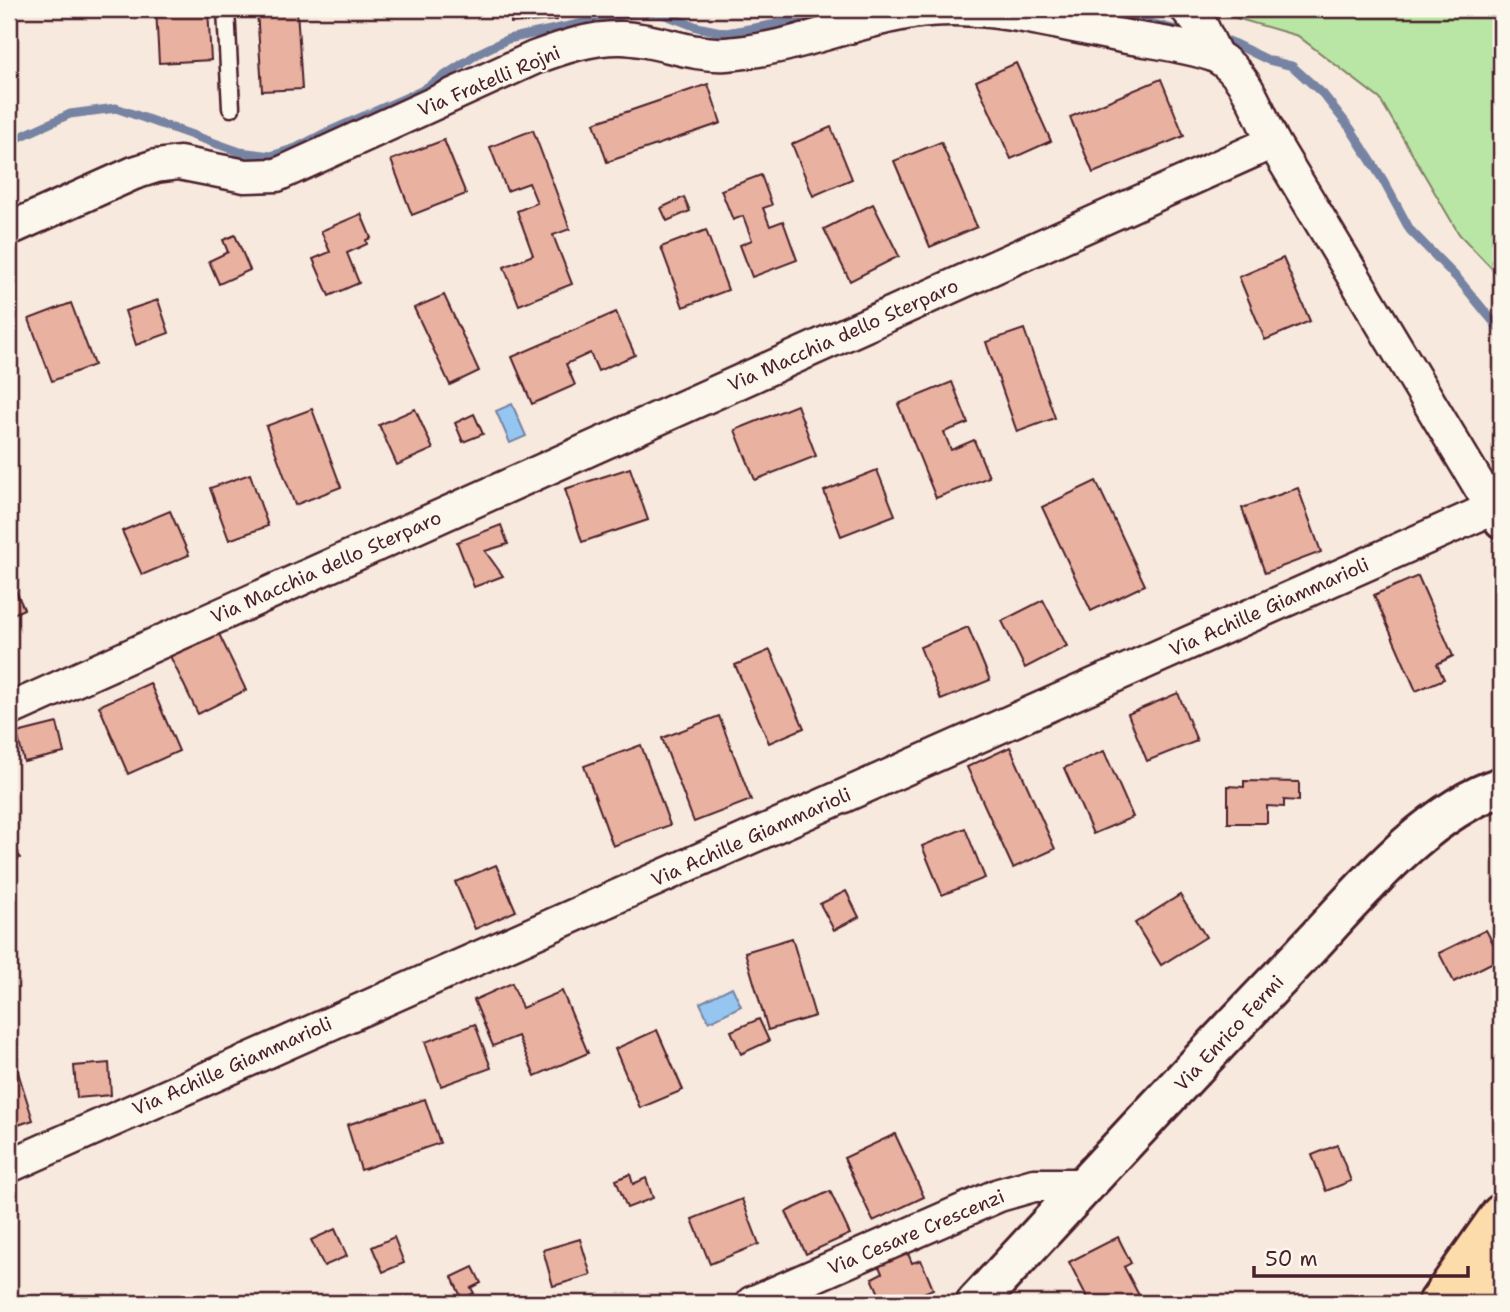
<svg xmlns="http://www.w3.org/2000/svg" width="1510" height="1312" font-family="'Shantell Sans',sans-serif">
  <rect width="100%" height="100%" fill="#f7e9dd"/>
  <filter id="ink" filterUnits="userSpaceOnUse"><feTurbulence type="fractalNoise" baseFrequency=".0143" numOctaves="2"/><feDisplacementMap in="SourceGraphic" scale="14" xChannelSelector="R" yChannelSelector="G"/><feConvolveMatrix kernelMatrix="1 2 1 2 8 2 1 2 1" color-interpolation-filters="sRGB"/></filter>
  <g filter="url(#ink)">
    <path fill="#b9e6a4" stroke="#828268" stroke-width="2" d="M1205,9H1501V278L1459,234L1380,99L1298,36Z"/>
    <g fill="#95c6f1" stroke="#7783a2" stroke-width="2">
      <path d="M512,404L526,436L510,443L496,411Z"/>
      <path d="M732,987L741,1006L709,1022L700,1003Z"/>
    </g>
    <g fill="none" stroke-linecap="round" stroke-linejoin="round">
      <g stroke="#7783a2" stroke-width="9">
        <path d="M1098,9L1188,33"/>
        <path d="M1229,41L1268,60L1292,66L1323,94L1350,128L1383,180L1410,230L1459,280L1501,331"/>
        <path d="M9,142L70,114L116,108L240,152L271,156L296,148L325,133L421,91L479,53L508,39L636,12L663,14L697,27L726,33L816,17L840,9"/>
      </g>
    </g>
    <g fill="#e9b1a0" stroke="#4a1f2b" stroke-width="2">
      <path d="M156,9H208L211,60L159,63Z"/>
      <path d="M257,9H297L302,89L262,91Z"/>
      <path d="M511,9H557V20L511,23Z"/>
      <path d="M1016,63L1051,141L1011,159L976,81Z"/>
      <path d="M1161,79L1184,136L1093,173L1070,117Z"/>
      <path d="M708,84L721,123L607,162L594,123Z"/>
      <path d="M831,127L852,179L813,196L792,144Z"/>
      <path d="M533,130L570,229L553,235L572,284L519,305L504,267L533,255L517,211L537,203L529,183L507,191L490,147Z"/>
      <path d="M444,140L466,194L412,215L391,160Z"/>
      <path d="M941,142L977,227L930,247L894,161Z"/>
      <path d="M761,175L772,205L763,208L770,226L783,221L797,260L752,277L740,245L752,240L743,216L733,220L721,190Z"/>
      <path d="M684,197L690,211L667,221L661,208Z"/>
      <path d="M873,204L899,256L850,281L824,229Z"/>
      <path d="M361,214L371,238L366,240L367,244L347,253L359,283L329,296L313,259L330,252L321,231Z"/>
      <path d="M706,230L728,290L683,307L661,247Z"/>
      <path d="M235,235L250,270L219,284L209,261L228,252L223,240Z"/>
      <path d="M1283,258L1310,321L1265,340L1239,277Z"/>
      <path d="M444,295L479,371L450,385L414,308Z"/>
      <path d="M158,300L169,333L136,345L125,311Z"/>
      <path d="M71,303L94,365L52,381L29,319Z"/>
      <path d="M616,312L635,355L598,371L590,353L566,364L575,385L532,404L512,357Z"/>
      <path d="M1024,329L1055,418L1017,432L986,342Z"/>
      <path d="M952,382L968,423L944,432L951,450L974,440L989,477L936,498L898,404Z"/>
      <path d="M797,405L816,456L755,480L735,430Z"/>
      <path d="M312,409L341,487L295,505L266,426Z"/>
      <path d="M415,409L433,449L397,465L379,425Z"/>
      <path d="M474,414L483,434L463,442L455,423Z"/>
      <path d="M630,468L648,520L582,542L565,489Z"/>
      <path d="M877,470L895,515L841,536L824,491Z"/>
      <path d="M250,474L268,526L229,540L210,488Z"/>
      <path d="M1096,481L1145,585L1091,611L1042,507Z"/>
      <path d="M1298,488L1321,552L1265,573L1242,508Z"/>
      <path d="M170,511L189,555L142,575L122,531Z"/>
      <path d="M501,525L508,544L485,551L503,576L474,587L457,542Z"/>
      <path d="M9,575L24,609L9,616Z"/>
      <path d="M1418,576L1453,656L1437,664L1444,679L1416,691L1374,595Z"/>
      <path d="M1043,600L1067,646L1025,668L1002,621Z"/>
      <path d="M968,627L990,680L941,700L920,647Z"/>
      <path d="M218,632L246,690L198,714L170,656Z"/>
      <path d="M770,650L804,728L769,743L735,665Z"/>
      <path d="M150,683L179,751L128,774L99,706Z"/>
      <path d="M1178,693L1197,741L1147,761L1128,714Z"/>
      <path d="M719,716L751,800L694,822L662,738Z"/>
      <path d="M57,723L64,753L24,762L17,733Z"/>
      <path d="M641,745L670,825L613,846L584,766Z"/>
      <path d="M1010,747L1055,849L1013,868L967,767Z"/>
      <path d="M1104,751L1133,817L1093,834L1064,768Z"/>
      <path d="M1244,781L1299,782V801L1284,800V807L1267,806V823H1228V786L1244,787Z"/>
      <path d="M965,828L985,878L942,895L922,846Z"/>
      <path d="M9,830L20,858L9,862Z"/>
      <path d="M496,865L516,911L475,929L455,882Z"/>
      <path d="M846,891L859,917L834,930L820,904Z"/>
      <path d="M1180,895L1206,937L1161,965L1135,923Z"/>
      <path d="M1486,930L1501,958L1454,982L1439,953Z"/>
      <path d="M792,938L815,1016L768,1030L745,952Z"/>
      <path d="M512,983L522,1008L562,991L588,1053L535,1076L518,1036L493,1046L474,1000Z"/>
      <path d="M759,1019L769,1041L741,1054L731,1031Z"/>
      <path d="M475,1024L491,1068L441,1086L425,1042Z"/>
      <path d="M657,1030L683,1090L640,1108L615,1049Z"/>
      <path d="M9,1050H11L33,1120L9,1128Z"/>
      <path d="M109,1063L111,1095L77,1098L74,1066Z"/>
      <path d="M425,1099L440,1143L361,1170L347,1125Z"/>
      <path d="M895,1134L924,1197L873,1221L844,1158Z"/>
      <path d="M1337,1145L1351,1181L1326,1191L1312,1155Z"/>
      <path d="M630,1174L633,1184L646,1178L653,1198L627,1208L616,1180Z"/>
      <path d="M830,1191L850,1234L806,1254L786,1212Z"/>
      <path d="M742,1199L759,1244L710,1264L692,1219Z"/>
      <path d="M335,1229L347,1256L324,1266L311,1240Z"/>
      <path d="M394,1237L404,1263L383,1272L372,1247Z"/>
      <path d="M1118,1237L1131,1263L1124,1267L1143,1303H1090L1069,1262Z"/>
      <path d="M580,1239L591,1275L553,1286L543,1250Z"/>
      <path d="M906,1249L912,1263L921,1260L933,1289L909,1299L911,1303H883L872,1278L882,1273L877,1262Z"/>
      <path d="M473,1267L481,1283L471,1288L474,1293L462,1299L452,1277Z"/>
    </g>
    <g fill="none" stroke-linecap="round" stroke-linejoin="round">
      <defs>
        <path id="service" d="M226,9L231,108"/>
        <g id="minor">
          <path d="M1187,9L1202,27L1216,56"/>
          <path d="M9,229L134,173L156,166L179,163L245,176L277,175L534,58C561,48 592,37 622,38C657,39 690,56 726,54C790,50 850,22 912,12C982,1 1054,23 1122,36C1153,42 1186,45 1216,56C1246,73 1258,112 1273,142"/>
          <path d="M9,710L1273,142L1501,522"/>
          <path d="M9,1166L1493,508"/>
          <path d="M752,1303L999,1195L1034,1185H1086"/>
        </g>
        <path id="tertiary" d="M976,1303C1081,1190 1185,1076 1292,965C1349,906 1422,812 1501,787"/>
        <g id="motorway">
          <path d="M1438,1303L1501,1214"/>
          <path d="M1476,1303L1501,1269"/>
        </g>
      </defs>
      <use href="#service" stroke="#4a1f2b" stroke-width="21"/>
      <use href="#minor" stroke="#4a1f2b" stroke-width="37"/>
      <use href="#tertiary" stroke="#4a1f2b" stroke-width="44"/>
      <use href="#motorway" stroke="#4a1f2b" stroke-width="44"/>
      <use href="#service" stroke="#fbf7ec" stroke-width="16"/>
      <use href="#minor" stroke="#fbf7ec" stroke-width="32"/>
      <use href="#tertiary" stroke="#fbf7ec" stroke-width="38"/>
      <use href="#motorway" stroke="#fddcac" stroke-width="38"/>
    </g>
  </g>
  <g text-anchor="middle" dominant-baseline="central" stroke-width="5" stroke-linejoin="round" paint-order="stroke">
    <g font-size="19" fill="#4a1f2b" stroke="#fbf7ec">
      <text transform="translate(489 81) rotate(-23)">Via Fratelli Rojni</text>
      <text transform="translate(843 335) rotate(-24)">Via Macchia dello Sterparo</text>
      <text transform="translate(326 567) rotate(-24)">Via Macchia dello Sterparo</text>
      <text transform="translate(1269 607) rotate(-24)">Via Achille Giammarioli</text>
      <text transform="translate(751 837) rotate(-24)">Via Achille Giammarioli</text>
      <text transform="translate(1229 1033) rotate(-47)">Via Enrico Fermi</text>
      <text transform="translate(232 1066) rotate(-24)">Via Achille Giammarioli</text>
      <text transform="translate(916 1232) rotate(-23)">Via Cesare Crescenzi</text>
    </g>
  </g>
  <rect width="1510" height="1312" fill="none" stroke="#fbf7ec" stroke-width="35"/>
  <rect x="18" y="18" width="1475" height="1277" fill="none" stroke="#4a1f2b" stroke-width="2.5" filter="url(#ink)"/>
  <path d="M1254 1266v10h214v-10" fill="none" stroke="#4a1f2b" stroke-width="3.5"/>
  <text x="1265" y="1266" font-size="21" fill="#4a1f2b" stroke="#fbf7ec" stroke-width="5" paint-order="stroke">50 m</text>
</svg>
